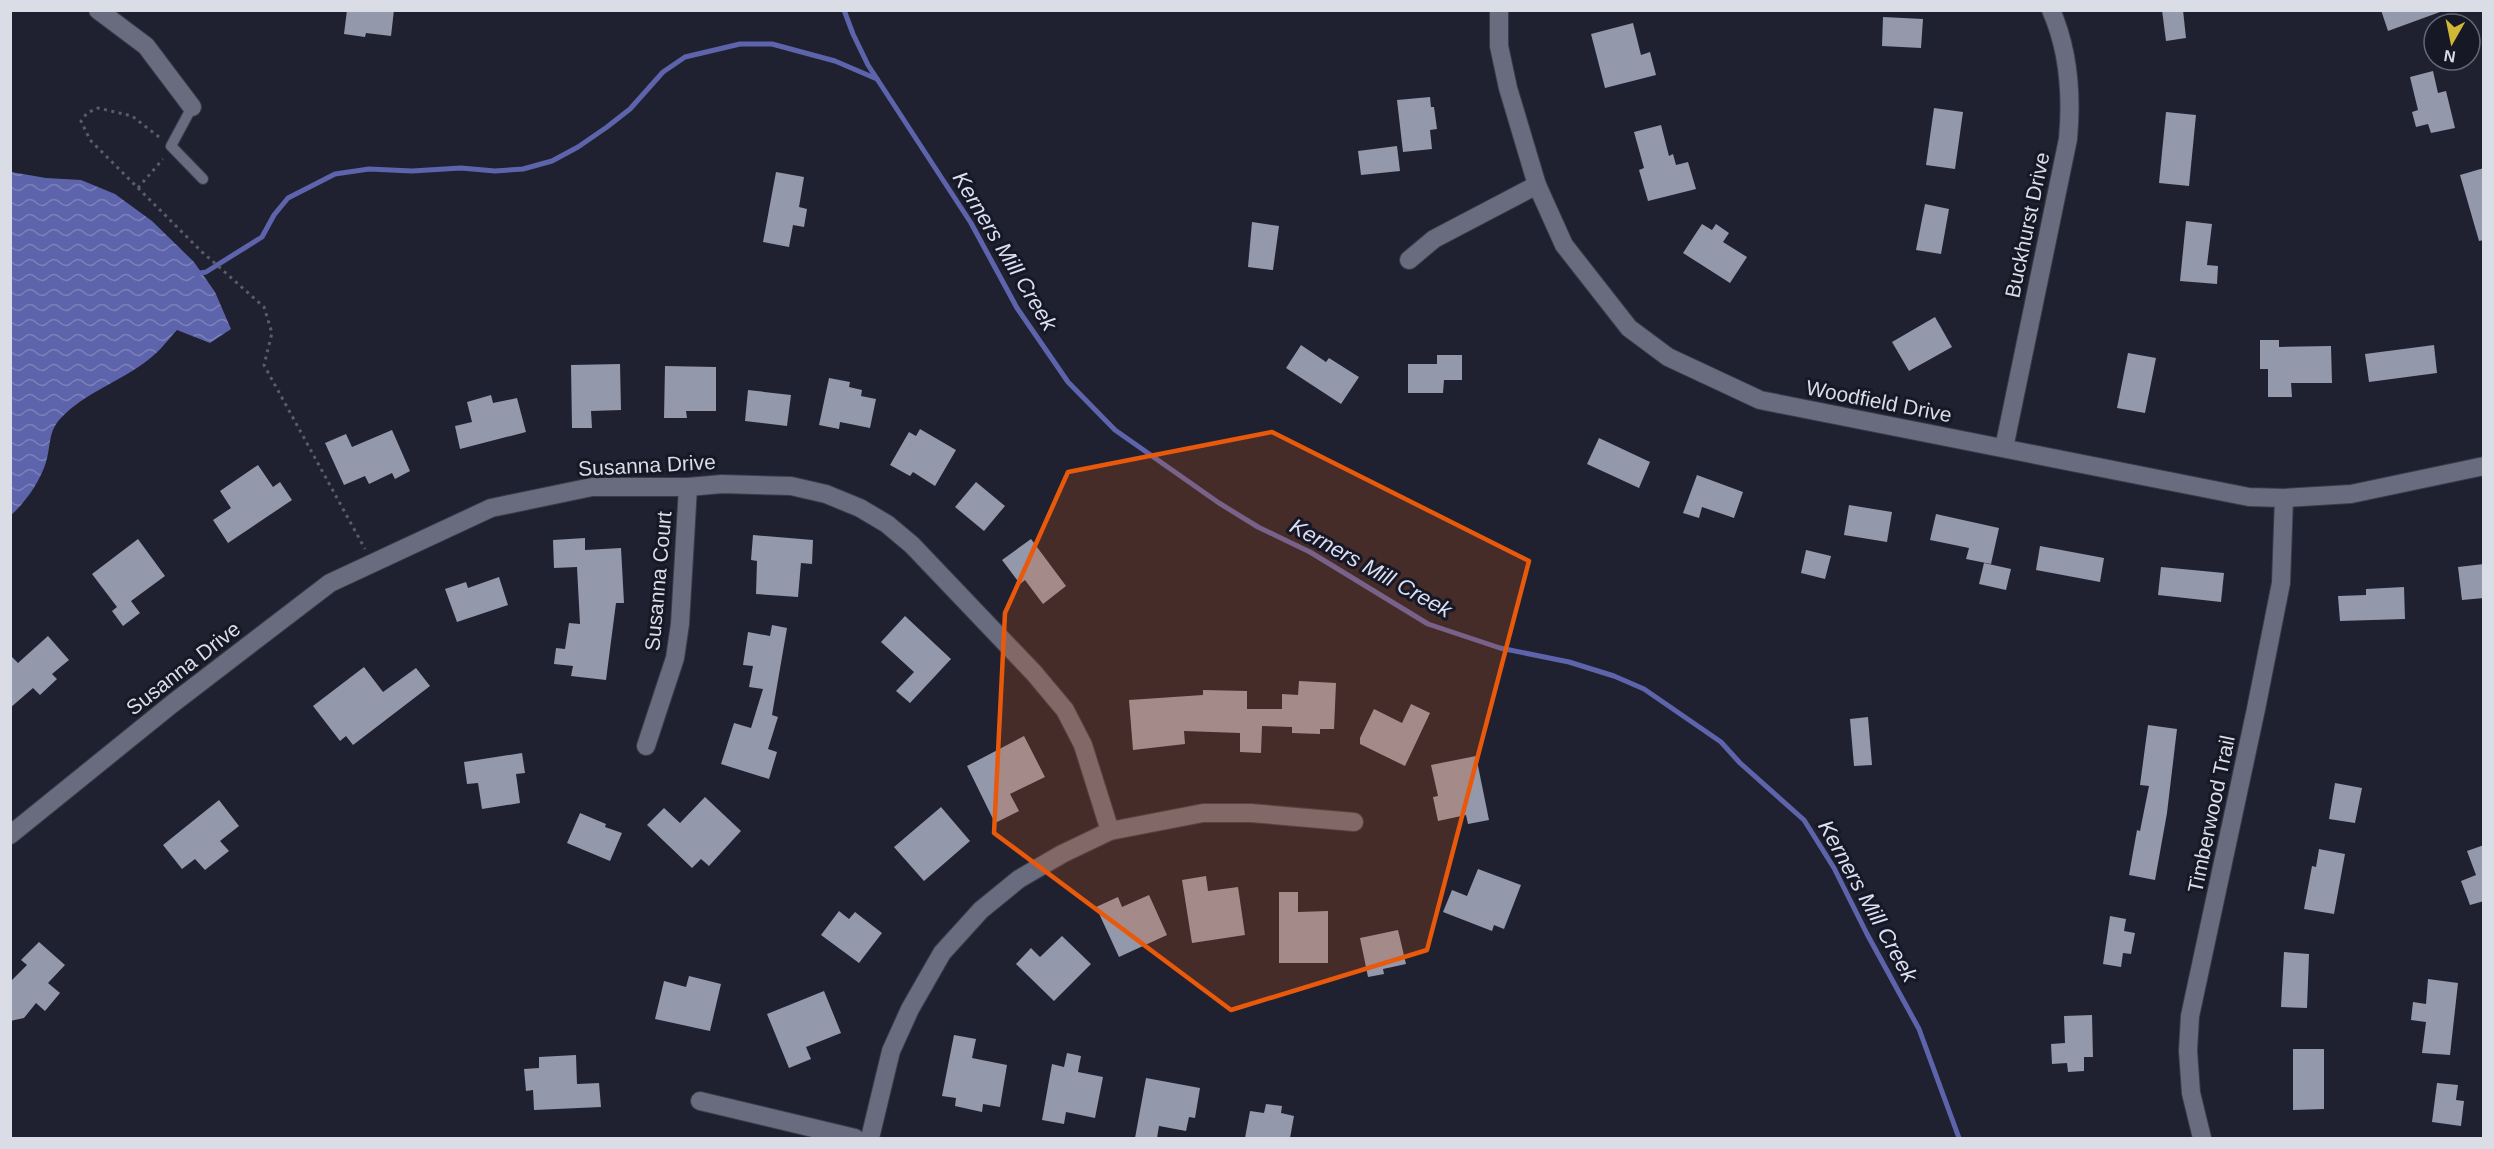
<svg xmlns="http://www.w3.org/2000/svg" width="2494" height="1149" font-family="Arial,sans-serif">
  <defs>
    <pattern id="water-waves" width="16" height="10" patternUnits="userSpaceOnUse" patternTransform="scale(1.5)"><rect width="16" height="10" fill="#5e64ab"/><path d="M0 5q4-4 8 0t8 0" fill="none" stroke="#7c81ba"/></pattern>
  </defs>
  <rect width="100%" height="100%" fill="#1f2130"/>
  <path fill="url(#water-waves)" d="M11,172L46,178L81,180L115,194L152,221L194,262L215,292L231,329L210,343L177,330C168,340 159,352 148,360C120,382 85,392 60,419C48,432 51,446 46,462C41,480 25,503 11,515Z"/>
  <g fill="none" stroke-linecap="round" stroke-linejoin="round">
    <g stroke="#5e64ab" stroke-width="5">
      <path d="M844,10L853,34L868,65L971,223L1017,308L1068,382L1115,430L1219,503L1258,527L1310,552L1428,624L1500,648L1569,662L1614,676L1644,689L1721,742L1740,763L1804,820L1834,868L1867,934L1919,1029L1959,1138"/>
      <path d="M195,274L206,272L262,237L274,215L288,198L335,174L369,169L412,171L461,168L495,171L523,169L552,161L578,147L607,127L630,109L663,72L685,57L740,44H772L835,61L877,79"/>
    </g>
  </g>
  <g fill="#9498ab">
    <path d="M347,10H394L391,36L366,33L365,37L344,34Z"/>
    <path d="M2162,10H2183L2186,38L2166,41Z"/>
    <path d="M2381,10H2440V12L2388,31Z"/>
    <path d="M1883,17L1923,19L1921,48L1882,46Z"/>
    <path d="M1633,23L1641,55L1650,52L1656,75L1605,88L1591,34Z"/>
    <path d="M2433,71L2438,93L2446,91L2455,128L2431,133L2428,124L2416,127L2412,112L2418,110L2410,77Z"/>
    <path d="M1430,97L1431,107H1434L1437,129L1430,130L1432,149L1403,152L1397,100Z"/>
    <path d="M1934,108L1963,112L1955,169L1926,165Z"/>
    <path d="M2166,112L2196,115L2189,186L2159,183Z"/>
    <path d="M1661,125L1669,156L1673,154L1676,165L1688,162L1696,189L1648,201L1639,170L1644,168L1634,132Z"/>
    <path d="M1397,146L1400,171L1361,175L1358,151Z"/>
    <path d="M2484,168V240L2479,241L2460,175Z"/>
    <path d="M776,172L804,177L799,207L807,209L804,227L793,225L789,247L763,242Z"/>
    <path d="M1925,204L1949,209L1941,254L1916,250Z"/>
    <path d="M2186,221L2212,224L2207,265L2218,266L2217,284L2180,281Z"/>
    <path d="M1252,222L1279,226L1273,270L1248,267Z"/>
    <path d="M1702,224L1712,230L1716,224L1729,233L1723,242L1747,257L1730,283L1683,253Z"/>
    <path d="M1935,317L1952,347L1909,371L1892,342Z"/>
    <path d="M2260,340H2279V347L2331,346L2332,383H2291L2292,397H2268V369H2260Z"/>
    <path d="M1301,345L1326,362L1329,358L1359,377L1341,404L1286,368Z"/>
    <path d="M2434,345L2437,373L2369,382L2365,354Z"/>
    <path d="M2128,353L2156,358L2145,413L2117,408Z"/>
    <path d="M1437,355H1462V380H1444L1443,393H1408V364H1437Z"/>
    <path d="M620,364L621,410L591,411L592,428H572L571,365Z"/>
    <path d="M665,366L716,367V411H686L687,418H664Z"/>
    <path d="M829,378L850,382L849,387L862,390L861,396L876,399L870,428L840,422L839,429L819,425Z"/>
    <path d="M748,390L791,395L787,426L745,421Z"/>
    <path d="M491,395L493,403L517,398L526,432L460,449L455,426L472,422L467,402Z"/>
    <path d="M920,429L956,450L935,486L913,472L910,476L890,465L909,432L916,436Z"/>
    <path d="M392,430L410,471L395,479L392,473L369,484L365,476L344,485L325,443L346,434L352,447Z"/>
    <path d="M1599,438L1650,462L1639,488L1587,464Z"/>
    <path d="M258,465L273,487L280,482L292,500L228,543L213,520L231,508L220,491Z"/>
    <path d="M1697,475L1743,492L1734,518L1702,507L1699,518L1683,513Z"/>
    <path d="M976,482L1005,506L984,531L955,507Z"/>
    <path d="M1849,505L1892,512L1887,542L1844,535Z"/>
    <path d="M1936,514L1999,528L1991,564L1966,559L1969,548L1930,540Z"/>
    <path d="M753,535L813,540L812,564L801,563L798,597L756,594L757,561L751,560Z"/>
    <path d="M585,538V550L621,548L624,603H616L606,680L571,676L573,666L554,664L556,648L565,649L569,623L580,624L577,567L554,568L553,540Z"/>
    <path d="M138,539L165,576L131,601L140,613L123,626L112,611L117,607L92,574Z"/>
    <path d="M1031,539L1066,586L1043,604L1025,580L1020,584L1002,560Z"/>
    <path d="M2040,546L2104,558L2100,582L2036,570Z"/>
    <path d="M1806,550L1831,556L1825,579L1801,573Z"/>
    <path d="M1984,563L2011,569L2006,590L1979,584Z"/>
    <path d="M2484,564V598L2462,600L2458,567Z"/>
    <path d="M2161,567L2224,573L2221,602L2158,595Z"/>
    <path d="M499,577L508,605L457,622L445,589L466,582L468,588Z"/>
    <path d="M2404,587L2405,619L2340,621L2338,596L2366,595V589Z"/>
    <path d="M905,616L951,659L910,703L896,691L914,672L881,642Z"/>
    <path d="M772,625L787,628L772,715L778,717L768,749L777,752L769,779L721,764L734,723L751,728L763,689L749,687L753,666L743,665L748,632L770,636Z"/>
    <path d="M48,636L69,660L52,674L57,679L40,695L33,688L10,708V655L18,663Z"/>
    <path d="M364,667L383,692L416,668L430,686L353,745L346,736L340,741L313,706Z"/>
    <path d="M1299,681L1336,683L1334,729H1320V734L1292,733V727L1262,726L1261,753L1240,752V733L1184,731L1185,744L1133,750L1129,700L1203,695V690L1247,691V709H1282V694L1298,695Z"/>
    <path d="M1411,704L1430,713L1405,766L1360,744V738L1374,709L1402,723Z"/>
    <path d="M1868,717L1872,765L1854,766L1850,719Z"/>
    <path d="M2148,725L2177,729L2167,813L2155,880L2129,875L2137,830L2140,831L2149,786L2140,785Z"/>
    <path d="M1024,736L1045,777L1010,794L1019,811L995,823L967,766Z"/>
    <path d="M522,753L525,773L516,774L520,803L482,809L478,783L467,784L464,762Z"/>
    <path d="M1476,756L1489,820L1468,824L1466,815L1438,821L1433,797L1438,796L1431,765Z"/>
    <path d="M2335,783L2362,788L2355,823L2329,819Z"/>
    <path d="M705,797L741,831L709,866L701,859L692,868L647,825L664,808L680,823Z"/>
    <path d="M219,800L239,826L220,841L229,851L205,870L195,859L182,869L163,845Z"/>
    <path d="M941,807L970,841L924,881L894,847Z"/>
    <path d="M580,813L606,824L605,827L622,833L610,861L567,843Z"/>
    <path d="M2484,845V901L2470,905L2461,881L2476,875L2467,851Z"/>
    <path d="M2319,849L2345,854L2334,914L2304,909L2312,866L2316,867Z"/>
    <path d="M1478,869L1521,885L1504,929L1494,925L1492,931L1443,912L1452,890L1467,896Z"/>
    <path d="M1206,876L1208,891L1238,887L1245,935L1192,943L1182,880Z"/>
    <path d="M1279,892H1298V912L1328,911V963H1279Z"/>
    <path d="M1149,895L1167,935L1119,957L1096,907L1118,897L1122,907Z"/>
    <path d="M839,911L849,919L855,912L882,933L859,963L821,935Z"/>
    <path d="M2110,916L2126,919L2124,931L2135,933L2131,954L2123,953L2121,967L2103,964Z"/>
    <path d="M1398,930L1406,964L1383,969L1384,974L1368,977L1360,938Z"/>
    <path d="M1062,936L1091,964L1054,1001L1016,964L1031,948L1040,957Z"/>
    <path d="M39,942L65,965L48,983L60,993L45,1011L36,1003L24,1018L10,1021V982L27,965L21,960Z"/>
    <path d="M2284,952L2309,954L2307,1008L2281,1007Z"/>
    <path d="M689,976L721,984L710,1031L655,1019L664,981L686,987Z"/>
    <path d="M2428,979L2458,983L2450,1055L2422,1053L2426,1022L2411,1020L2413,1002L2426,1004Z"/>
    <path d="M824,991L841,1033L806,1047L811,1059L789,1068L767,1014Z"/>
    <path d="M2092,1015L2093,1057H2084V1071L2068,1072L2067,1063L2052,1064L2051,1044L2065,1043L2064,1016Z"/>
    <path d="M954,1035L976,1039L972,1058L1007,1065L1000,1107L983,1104L982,1112L955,1106L956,1098L942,1096Z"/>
    <path d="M2293,1049H2324V1109L2293,1110Z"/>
    <path d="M1067,1053L1081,1056L1078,1072L1103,1077L1095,1118L1066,1112L1064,1124L1042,1120L1052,1064L1064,1067Z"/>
    <path d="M576,1055L577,1084L599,1083L601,1107L534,1110L533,1090L526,1091L524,1069L539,1068V1057Z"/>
    <path d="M1146,1078L1200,1088L1195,1118L1189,1117L1186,1131L1159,1126L1157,1138H1135Z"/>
    <path d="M2437,1083L2458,1085L2456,1100L2464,1101L2461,1126L2432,1122Z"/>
    <path d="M1266,1104L1282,1106L1281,1113L1294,1116L1290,1138H1245L1250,1111L1264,1113Z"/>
  </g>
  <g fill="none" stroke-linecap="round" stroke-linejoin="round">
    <defs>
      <path id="service" d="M192,107L171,146L203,179"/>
      <g id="minor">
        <path d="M98,10L146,46L192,107"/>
        <path d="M1499,10V46L1508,88L1537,185L1564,245L1629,328L1668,357L1760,400L2249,497L2284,498L2351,494L2484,466"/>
        <path d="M1409,260L1434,239L1537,185"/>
        <path d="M2004,448L2068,139C2072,95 2069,51 2051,10"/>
        <path d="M646,746L675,658L680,624L688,487"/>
        <path d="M10,835L172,704L330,583L491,508L592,487H688L722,484L791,486L826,494L860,508L887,524L912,545L1034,673L1065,710L1083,745L1110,831"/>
        <path d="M700,1101L855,1138"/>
        <path d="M870,1138L891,1051L910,1009L942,953L981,910L1019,879L1062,854L1110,831L1203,813H1251L1354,822"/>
        <path d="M2202,1138L2191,1093L2188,1051L2190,1016L2256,709L2281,583L2284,498"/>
      </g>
    </defs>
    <use href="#service" stroke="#3b3c49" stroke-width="12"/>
    <use href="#minor" stroke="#3b3c49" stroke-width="20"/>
    <g stroke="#5a5c69" stroke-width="3" stroke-dasharray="3 4.5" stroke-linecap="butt">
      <path d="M159,137L132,116L98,108L87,113L81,121L90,140L201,251L264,307L272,333L264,365L365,549"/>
      <path d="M138,188L163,159"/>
    </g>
    <use href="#service" stroke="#696c7e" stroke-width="10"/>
    <use href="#minor" stroke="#696c7e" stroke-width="18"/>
  </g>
  <path fill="#e8590c" fill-opacity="0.2" stroke="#e8590c" stroke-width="4.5" stroke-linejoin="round" d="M1272,432L1529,561L1427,950L1231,1010L994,833L1005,613L1068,472Z"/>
  <g text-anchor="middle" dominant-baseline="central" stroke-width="6" stroke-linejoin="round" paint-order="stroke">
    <g font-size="21" fill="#dadce6" stroke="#161826">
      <text transform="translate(2027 225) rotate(-78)">Buckhurst Drive</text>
      <text transform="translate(1879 401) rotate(11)">Woodfield Drive</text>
      <text transform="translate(647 465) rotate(-3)">Susanna Drive</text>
      <text transform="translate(658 581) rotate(-85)">Susanna Court</text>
      <text transform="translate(183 668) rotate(-38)">Susanna Drive</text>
      <text transform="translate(2211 814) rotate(-78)">Timberwood Trail</text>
    </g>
    <g font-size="22" font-style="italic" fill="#dcdff4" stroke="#161826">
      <text transform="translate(1005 251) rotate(59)">Kerners Mill Creek</text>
      <text transform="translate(1371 568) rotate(29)">Kerners Mill Creek</text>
      <text transform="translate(1868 901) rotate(61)">Kerners Mill Creek</text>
    </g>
  </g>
  <rect width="2494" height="1149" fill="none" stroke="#dadce6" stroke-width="24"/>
  <g transform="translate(2452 42) rotate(189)"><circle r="28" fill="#161826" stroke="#646673" stroke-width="1.5"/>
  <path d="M0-4.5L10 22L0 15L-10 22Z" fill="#d0b736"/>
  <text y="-9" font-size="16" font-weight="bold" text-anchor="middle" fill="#dadce6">N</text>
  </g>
</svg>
